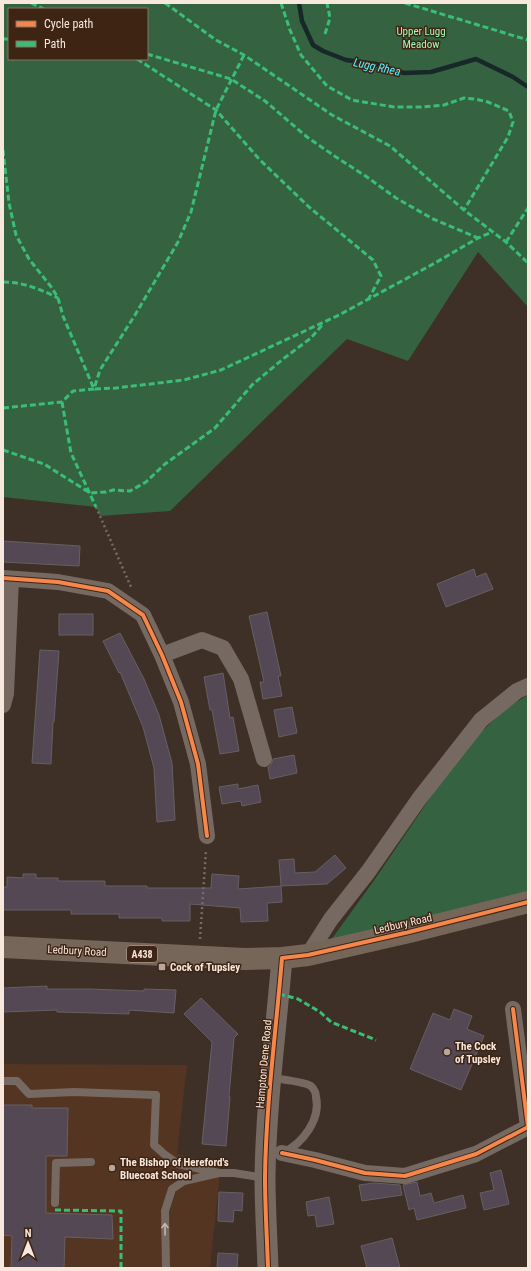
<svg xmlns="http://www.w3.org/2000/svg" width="531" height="1271" font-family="'Roboto Condensed',sans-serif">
  <rect width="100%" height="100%" fill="#3e3027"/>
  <path fill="#533521" d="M3,1064L187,1065L177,1154L221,1164L210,1268H3Z"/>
  <g fill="#356240" fill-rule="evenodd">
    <path d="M3,3H528V307L478,252L408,361L347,339L170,511L100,516L96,507L3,497ZM9,9H147V59H9Z"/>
    <path d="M528,695V891L443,913L331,940L375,879L449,770L480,733L508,707Z"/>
  </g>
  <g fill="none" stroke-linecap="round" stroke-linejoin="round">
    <path stroke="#182829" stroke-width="4.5" d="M299,3L302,21L313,45L323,51L346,60L376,64L404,73L431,72L476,59L513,77L528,87"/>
  </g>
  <g fill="#534854" stroke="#675f62">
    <path d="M3,541L80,546L79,566L3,562Z"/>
    <path d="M474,569L476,577L486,573L493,589L446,607L437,584Z"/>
    <path d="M267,612L281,676H278L282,696L263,699L260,682H264L249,616Z"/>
    <rect x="59" y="614" width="34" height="21"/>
    <path d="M120,633L144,679L159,715L172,763L175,820L157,822L154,768L143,727L120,672L119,673L103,641Z"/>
    <path d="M40,650L59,651L54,722H53L51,764L32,763Z"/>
    <path d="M223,673L230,718L233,717L239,751L220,754L212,710H210L204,677Z"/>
    <path d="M292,707L297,733L279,737L274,710Z"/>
    <path d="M294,755L297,773L270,779L268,767L271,765L273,759Z"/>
    <path d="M238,784V789L258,785L261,802L242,806L241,801L222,804L219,787Z"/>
    <path d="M335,855L346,868L327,884L281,886L279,860L294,859L295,873L315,872Z"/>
    <path d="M23,874H36V878H58V881H105V886H147V888H211L212,874L239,876L238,889L281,886L282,902L267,903L268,921L241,922L240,908L190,904V921H162V918H119V914H71V910H3V887H7V877L23,878Z"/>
    <path d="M47,986V989H90L144,991V989L176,990L174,1013L129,1010V1014L57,1012V1010L3,1012V988Z"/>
    <path d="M201,998L238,1034L234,1038L229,1097H230L226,1146L202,1144L212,1042L184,1014Z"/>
    <path d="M454,1009L472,1016L467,1029L484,1036L461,1090L410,1069L433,1013L450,1020Z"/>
    <path d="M3,1105H32V1108H68L67,1156H46V1213L112,1215L113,1239L65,1237L64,1268H11L12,1236L3,1235Z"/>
    <path d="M501,1170L509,1204L484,1210L480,1193L494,1190L490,1173Z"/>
    <path d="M417,1182L420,1196L431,1193L434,1203L463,1195L466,1208L417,1220L414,1208L409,1210L403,1185Z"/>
    <path d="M374,1183L400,1185L402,1195L362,1201L359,1185Z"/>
    <path d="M219,1192L243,1193L242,1211L234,1210L233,1222L218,1221Z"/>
    <path d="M329,1197L334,1224L317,1227L315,1215L308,1216L306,1202Z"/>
    <path d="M392,1238L400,1268H367L361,1246Z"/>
    <path d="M218,1253L238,1254L237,1268H217Z"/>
  </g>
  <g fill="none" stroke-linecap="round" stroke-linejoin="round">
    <g stroke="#766c64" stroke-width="2.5" stroke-dasharray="2 3" stroke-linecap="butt">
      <path d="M96,507L131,587"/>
      <path d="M200,939L206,850"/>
    </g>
    <g stroke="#756962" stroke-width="8">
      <path d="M272,1078C280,1079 305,1082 311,1086C314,1089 316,1093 316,1097C321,1119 303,1143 284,1152"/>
      <path d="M3,1081H17L29,1094L74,1092L156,1095L154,1145L164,1154L178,1164L219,1173"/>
      <path d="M55,1203L56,1163L91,1162"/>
      <path d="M166,1268L165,1211L172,1189L184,1181L219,1173H234L265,1178"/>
    </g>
    <g stroke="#756962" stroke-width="16">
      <path d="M3,578L58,582L108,591L143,615L162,655L181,702L198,764L207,836"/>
      <path d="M162,655L202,640L223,648L241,679L264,759"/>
      <path d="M3,705L6,694L11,579"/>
      <path d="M308,955L331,919L368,872L419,799L481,720L517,691L528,686"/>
      <path d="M282,1153L315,1160L365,1173L405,1176L476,1154L528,1127L513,1009"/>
    </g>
    <path stroke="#756962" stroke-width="21" d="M268,1268C267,1238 265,1207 265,1177C266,1104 276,1031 282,958"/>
    <path stroke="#756659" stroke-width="22" d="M3,947L245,959L282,958L308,955L409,932L528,902"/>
    <g stroke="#3abd76" stroke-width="3" stroke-dasharray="6 3" stroke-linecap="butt">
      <path d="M31,3L44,9"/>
      <path d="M165,3L216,40L244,55L332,115L390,146L464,210L506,242L528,263"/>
      <path d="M281,3L290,30L301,55L327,86L352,100L394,107H421L444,105L464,98L475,99L488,102L509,111L513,122L508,137L464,210"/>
      <path d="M405,3L528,40"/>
      <path d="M325,34L330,18L327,3"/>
      <path d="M3,39H9"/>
      <path d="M147,54L231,79L265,101L307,137L336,157L367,177L396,198L433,219L478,238"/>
      <path d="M137,59L216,110L259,159L309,207L373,260L381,276L368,300"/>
      <path d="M3,150L9,203L16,235L29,259L52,288L58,298L63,316L94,389L116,388L184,380L221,370L339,315L435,263L478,238L492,232"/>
      <path d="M506,242L528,208"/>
      <path d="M3,282C23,282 40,289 58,298"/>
      <path d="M62,402L71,453L96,507"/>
      <path d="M3,408L62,402L73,391L94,389L100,370L135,315L178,242L191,212L216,110L244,55"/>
      <path d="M3,450L44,464L90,493L106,492L113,490L130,491L146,482L165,464L215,428L252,385L283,359L311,338L323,324"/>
      <path d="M279,994L298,999L320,1012L331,1022L376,1040"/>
      <path d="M55,1210L121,1211V1268"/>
    </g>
    <defs>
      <g id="cycleway">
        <path d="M3,578L58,582L108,591L143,615L162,655L181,702L198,764L207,836"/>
        <path d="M282,1153L315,1160L365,1173L405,1176L476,1154L528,1127L513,1009"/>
        <path d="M268,1268C267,1238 265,1207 265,1177C266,1104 276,1031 282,958L308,955L409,932L528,902"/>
      </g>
    </defs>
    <use href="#cycleway" stroke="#3e2413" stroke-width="6"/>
    <use href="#cycleway" stroke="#f5874c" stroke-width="4"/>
  </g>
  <defs><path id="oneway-shaft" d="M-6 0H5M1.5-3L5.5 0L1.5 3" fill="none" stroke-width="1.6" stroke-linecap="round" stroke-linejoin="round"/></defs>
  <use stroke="#c4b5ab" href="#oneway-shaft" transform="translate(165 1229) rotate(-91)"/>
  <g fill="#b7a79d" stroke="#3e2413" stroke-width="1.5">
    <rect x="158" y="963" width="8" height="8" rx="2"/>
    <circle cx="447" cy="1052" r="4"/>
    <circle cx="112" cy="1168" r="4"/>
  </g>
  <g text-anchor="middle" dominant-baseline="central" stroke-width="3" stroke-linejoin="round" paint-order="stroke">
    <rect fill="#3e2413" stroke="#c0aca0" stroke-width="1" x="127" y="946" width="30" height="16" rx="3"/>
    <g font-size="10" font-weight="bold" fill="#f8e7dc">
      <text x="142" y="954">A438</text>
    </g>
    <g font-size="11" fill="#9ffbb8" stroke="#3e2413">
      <text x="421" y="31">Upper Lugg<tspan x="421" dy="13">Meadow</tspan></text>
    </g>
    <g font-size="11" fill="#f8e7dc" stroke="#3e2413">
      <text transform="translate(403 924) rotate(-13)">Ledbury Road</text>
      <text transform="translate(77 951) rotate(3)">Ledbury Road</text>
      <text transform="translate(264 1064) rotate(-85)">Hampton Dene Road</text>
    </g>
    <g font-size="11" font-weight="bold" fill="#f8e7dc" stroke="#3e2413" text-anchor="start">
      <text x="170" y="967">Cock of Tupsley</text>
      <text x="455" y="1046">The Cock<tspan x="455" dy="13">of Tupsley</tspan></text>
      <text x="120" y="1162">The Bishop of Hereford's<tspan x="120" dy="13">Bluecoat School</tspan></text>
    </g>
    <g font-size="12" font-style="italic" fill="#57efff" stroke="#3e2413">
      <text transform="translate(377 67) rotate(12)">Lugg Rhea</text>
    </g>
  </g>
  <rect width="531" height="1271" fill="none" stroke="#f8e7dc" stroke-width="8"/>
  <rect x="8" y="8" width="140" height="52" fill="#3e2413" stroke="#887263"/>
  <rect x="16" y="21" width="20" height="6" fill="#f5874c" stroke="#887263"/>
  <text x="44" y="28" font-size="12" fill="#f8e7dc">Cycle path</text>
  <rect x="16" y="41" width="20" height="6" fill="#3abd76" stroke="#887263"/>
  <text x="44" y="48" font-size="12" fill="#f8e7dc">Path</text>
  <g transform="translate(28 1243)" stroke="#3e2413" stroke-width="3" paint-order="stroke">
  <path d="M0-3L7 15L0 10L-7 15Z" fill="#f8e7dc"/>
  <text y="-6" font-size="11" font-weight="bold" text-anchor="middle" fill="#f8e7dc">N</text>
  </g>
</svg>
